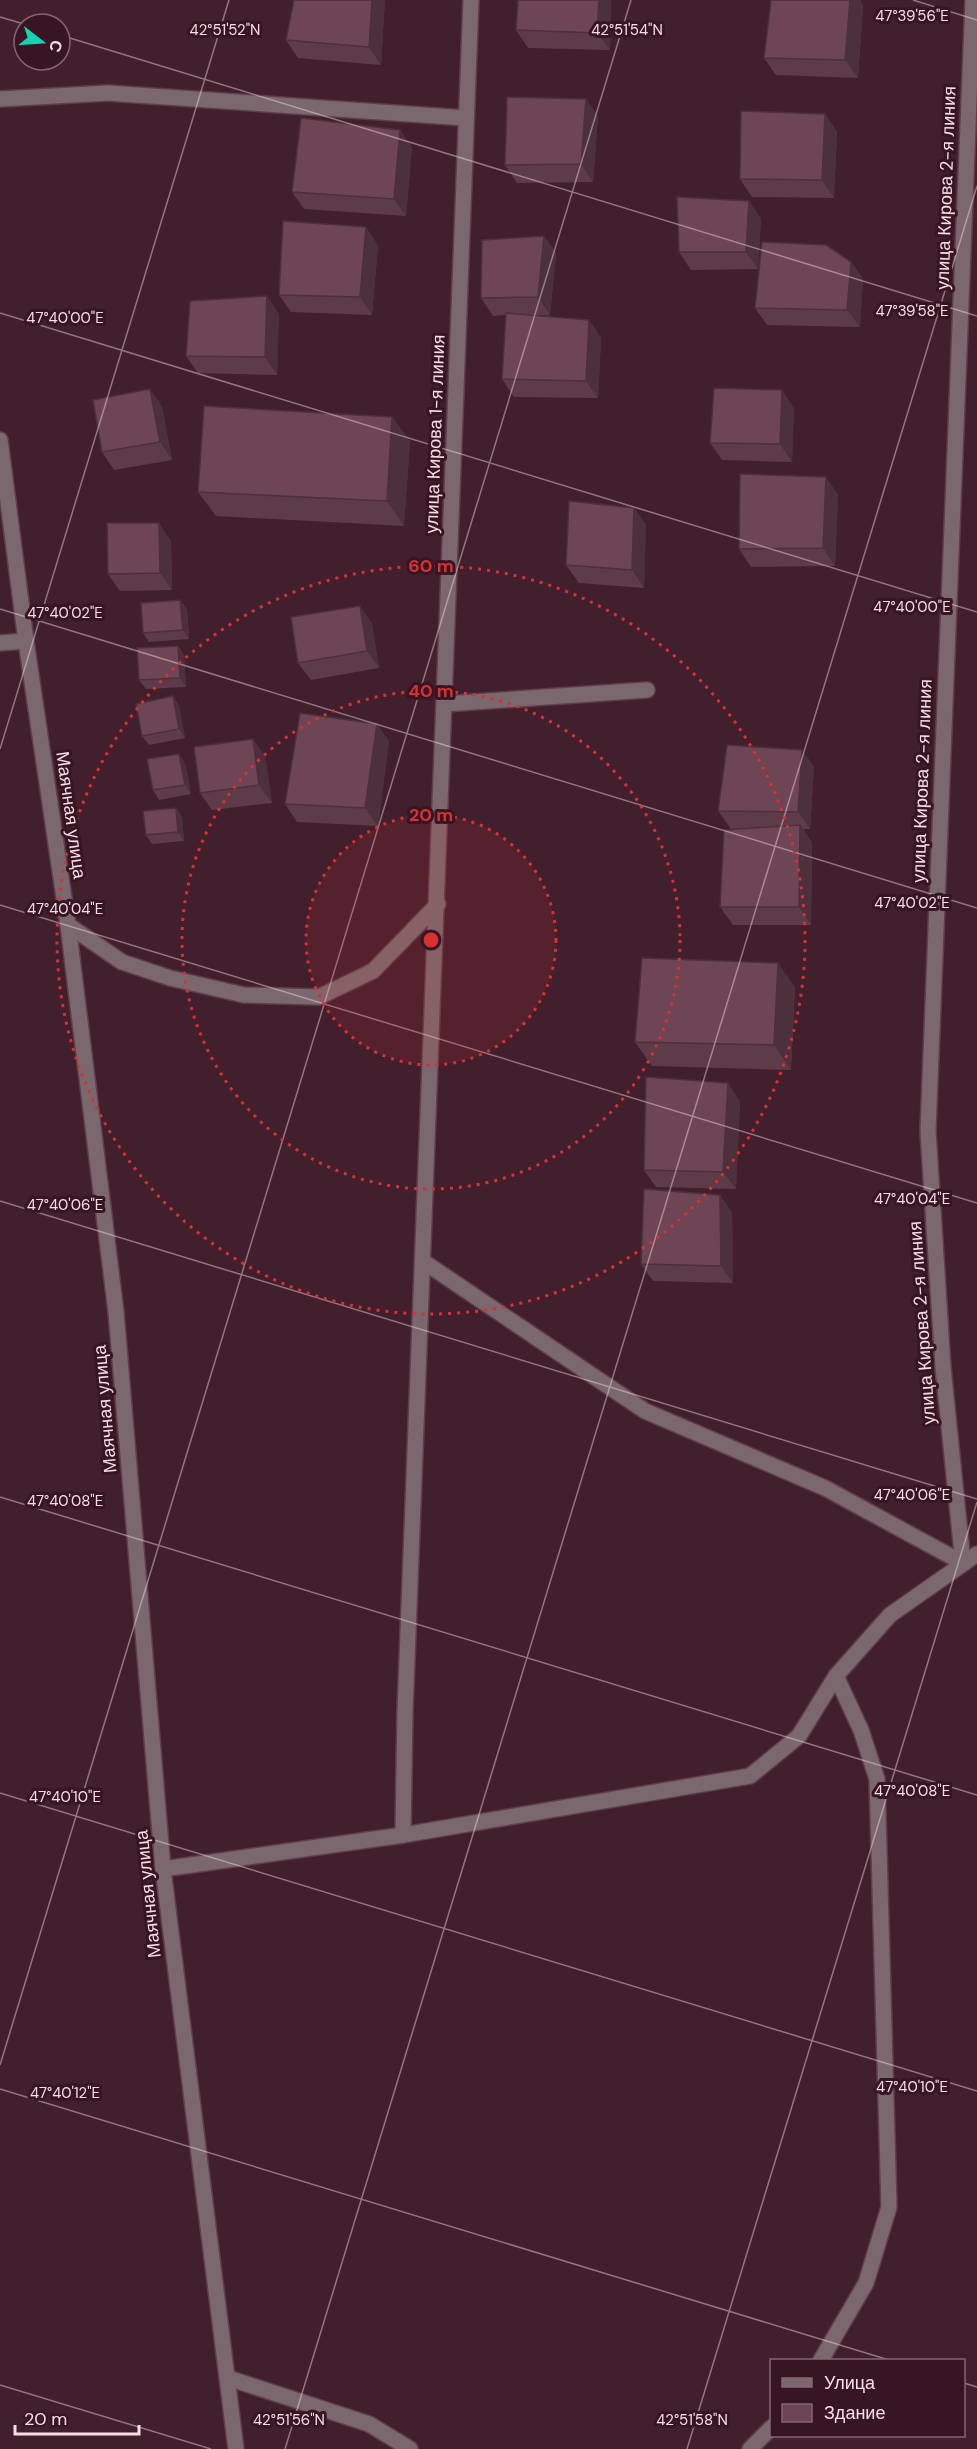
<svg xmlns="http://www.w3.org/2000/svg" width="977" height="2449" font-family="'DM Sans',sans-serif">
  <rect width="100%" height="100%" fill="#421f2d"/>
  <g fill="none" stroke-linecap="round" stroke-linejoin="round">
    <defs>
      <g id="minor">
        <path d="M0,99L108,93L466,118"/>
        <path d="M0,440L26,641L68,925L116,1312L163,1869L236,2449"/>
        <path d="M0,643L26,641"/>
        <path d="M445,704L647,690"/>
        <path d="M68,925L122,962L170,978L244,995L319,997L373,971L438,904"/>
        <path d="M424,1262L645,1411L825,1488L963,1563"/>
        <path d="M963,1563L943,1367L928,1131L973,0"/>
        <path d="M403,1835L405,1711L471,0"/>
        <path d="M163,1869L403,1835L750,1776L799,1736L836,1676L890,1615L977,1554"/>
        <path d="M821,2360L866,2283L889,2207L877,1779L861,1730L836,1676"/>
        <path d="M228,2378L369,2424L410,2449"/>
        <path d="M750,2449L772,2427"/>
      </g>
    </defs>
    <use href="#minor" stroke="#5f3e4b" stroke-width="18"/>
    <use href="#minor" stroke="#7b686e" stroke-width="15"/>
  </g>
  <g fill="#5e3b48">
    <path d="M385,0L381,65L298,58L286,40Z"/>
    <path d="M518,0H611L610,50L528,48L516,30Z"/>
    <path d="M863,5L858,78L776,75L764,58Z"/>
    <path d="M825,114L837,132L834,198L752,197L740,179Z"/>
    <path d="M598,116L593,182L517,183L505,165Z"/>
    <path d="M412,147L406,216L304,209L292,192Z"/>
    <path d="M761,218L758,269L691,270L679,252Z"/>
    <path d="M544,236L556,253L550,315H527L589,320L601,338L598,398L514,397L502,379L506,315L493,316L481,298Z"/>
    <path d="M378,245L372,315L291,312L279,295Z"/>
    <path d="M851,262L863,279L860,327L767,325L755,308Z"/>
    <path d="M279,314L277,375L198,373L186,356Z"/>
    <path d="M162,406L172,460L114,470L102,452Z"/>
    <path d="M794,408L792,462L722,460L710,443Z"/>
    <path d="M392,417L410,441L404,526L216,516L198,492Z"/>
    <path d="M838,494L835,566L751,567L739,549Z"/>
    <path d="M634,508L646,525L644,588L579,583L566,565Z"/>
    <path d="M171,541L172,590L120,591L108,574Z"/>
    <path d="M187,609L189,639L149,642L143,633Z"/>
    <path d="M372,623L379,668L311,680L298,663Z"/>
    <path d="M178,646L184,655L186,687L146,689L139,680Z"/>
    <path d="M173,696L179,706L185,738L149,745L142,736Z"/>
    <path d="M389,741L378,826L297,822L285,804Z"/>
    <path d="M802,750L814,767L810,829H803L812,843L811,925H733L720,907L741,829H731L718,811Z"/>
    <path d="M179,754L185,763L191,794L159,800L153,790Z"/>
    <path d="M265,756L272,803L212,810L200,793Z"/>
    <path d="M176,808L182,817L184,841L152,844L146,835Z"/>
    <path d="M795,987L791,1070L652,1066L635,1042Z"/>
    <path d="M740,1101L736,1189L656,1187L644,1170Z"/>
    <path d="M732,1212L733,1283L653,1281L641,1264Z"/>
  </g>
  <g fill="#4c303b">
    <path d="M372,0H385L381,65L369,47Z"/>
    <path d="M599,0H611L610,50L597,33Z"/>
    <path d="M850,0H860L863,5L858,78L845,60Z"/>
    <path d="M586,99L598,116L593,182L581,164Z"/>
    <path d="M825,114L837,132L834,198L822,180Z"/>
    <path d="M400,130L412,147L406,216L394,199Z"/>
    <path d="M749,201L761,218L758,269L746,252Z"/>
    <path d="M366,227L378,245L372,315L360,297Z"/>
    <path d="M544,236L556,253L550,315L538,297Z"/>
    <path d="M851,262L863,279L860,327L847,310Z"/>
    <path d="M267,296L279,314L277,375L265,357Z"/>
    <path d="M589,320L601,338L598,398L586,381Z"/>
    <path d="M150,389L162,406L172,460L160,442Z"/>
    <path d="M782,390L794,408L792,462L780,444Z"/>
    <path d="M392,417L410,441L404,526L387,501Z"/>
    <path d="M826,477L838,494L835,566L823,548Z"/>
    <path d="M634,508L646,525L644,588L632,570Z"/>
    <path d="M159,523L171,541L172,590L160,573Z"/>
    <path d="M180,600L187,609L189,639L183,630Z"/>
    <path d="M360,606L372,623L379,668L367,651Z"/>
    <path d="M178,646L184,655L186,687L180,678Z"/>
    <path d="M173,696L179,706L185,738L179,729Z"/>
    <path d="M377,724L389,741L378,826L365,808Z"/>
    <path d="M253,739L265,756L272,803L259,785Z"/>
    <path d="M802,750L814,767L810,829L798,812Z"/>
    <path d="M179,754L185,763L191,794L185,785Z"/>
    <path d="M176,808L182,817L184,841L178,832Z"/>
    <path d="M800,825L812,843L811,925L799,907Z"/>
    <path d="M778,963L795,987L791,1070L774,1045Z"/>
    <path d="M728,1083L740,1101L736,1189L723,1172Z"/>
    <path d="M720,1195L732,1212L733,1283L721,1266Z"/>
  </g>
  <g fill="#6d4554" stroke="#4c303b" stroke-width="1.5">
    <path d="M294,0H372L369,47L286,40Z"/>
    <path d="M518,0H599L597,33L516,30Z"/>
    <path d="M771,0H850L845,60L764,58Z"/>
    <path d="M507,97L586,99L581,164L505,165Z"/>
    <path d="M741,111L825,114L822,180L740,179Z"/>
    <path d="M301,118L400,130L394,199L292,192Z"/>
    <path d="M677,197L749,201L746,252H679Z"/>
    <path d="M283,221L366,227L360,297L279,295Z"/>
    <path d="M544,236L538,297L481,298L482,240Z"/>
    <path d="M762,242L826,245L851,262L847,310L755,308Z"/>
    <path d="M267,296L265,357L186,356L190,301Z"/>
    <path d="M506,313L589,320L586,381L502,379Z"/>
    <path d="M714,388L782,390L780,444L710,443Z"/>
    <path d="M150,389L160,442L102,452L93,400Z"/>
    <path d="M204,406L392,417L387,501L198,492Z"/>
    <path d="M740,474L826,477L823,548L739,549Z"/>
    <path d="M569,501L634,508L632,570L566,565Z"/>
    <path d="M107,523H159L160,573L108,574Z"/>
    <path d="M180,600L183,630L143,633L141,603Z"/>
    <path d="M360,606L367,651L298,663L291,617Z"/>
    <path d="M178,646L180,678L139,680L137,648Z"/>
    <path d="M173,696L179,729L142,736L136,704Z"/>
    <path d="M300,713L377,724L365,808L285,804Z"/>
    <path d="M253,739L259,785L200,793L194,747Z"/>
    <path d="M727,745L802,750L798,812L718,811Z"/>
    <path d="M179,754L185,785L153,790L147,759Z"/>
    <path d="M176,808L178,832L146,835L143,811Z"/>
    <path d="M800,825L799,907H720L724,830Z"/>
    <path d="M642,958L778,963L774,1045L635,1042Z"/>
    <path d="M646,1077L728,1083L723,1172L644,1170Z"/>
    <path d="M644,1189L720,1195L721,1266L641,1264Z"/>
  </g>
  <path fill="none" stroke="#f7dee6" stroke-width="1.5" stroke-opacity="0.45" d="M913,0L977,20M0,17L24,24M60,35L977,316M0,313L977,612M0,609L977,908M0,749L229,0M0,905L977,1203M0,1201L977,1499M0,1497L977,1795M0,1793L977,2091M0,2065L631,0M0,2089L889,2360M964,2383L977,2387M0,2385L211,2449M285,2449L977,186M687,2449L977,1502"/>
  <circle cx="431" cy="940" r="125" fill="#d83132" fill-opacity=".12"/>
  <g fill="none" stroke="#d83132" stroke-width="3" stroke-dasharray="3 6">
    <circle cx="431" cy="940" r="125"/>
    <circle cx="431" cy="940" r="249"/>
    <circle cx="431" cy="940" r="374"/>
  </g>
  <g text-anchor="middle" dominant-baseline="central" stroke-width="6" stroke-linejoin="round" paint-order="stroke">
    <g font-size="18" fill="#f7dee6" stroke="#371523">
      <text transform="translate(946 188) rotate(-88)">улица Кирова 2-я линия</text>
      <text transform="translate(435 434) rotate(-88)">улица Кирова 1-я линия</text>
      <text transform="translate(922 781) rotate(-88)">улица Кирова 2-я линия</text>
      <text transform="translate(71 815) rotate(82)">Маячная улица</text>
      <text transform="translate(922 1323) rotate(-94)">улица Кирова 2-я линия</text>
      <text transform="translate(105 1409) rotate(-95)">Маячная улица</text>
      <text transform="translate(148 1894) rotate(-96)">Маячная улица</text>
    </g>
  </g>
  <g font-size="15" text-anchor="middle" fill="#f7dee6" stroke="#371523" stroke-width="6" stroke-linejoin="round" paint-order="stroke">
    <text x="912" y="21">47°39'56"E</text>
    <text x="225" y="35">42°51'52"N</text>
    <text x="627" y="35">42°51'54"N</text>
    <text x="912" y="316">47°39'58"E</text>
    <text x="65" y="323">47°40'00"E</text>
    <text x="912" y="612">47°40'00"E</text>
    <text x="65" y="618">47°40'02"E</text>
    <text x="912" y="908">47°40'02"E</text>
    <text x="65" y="914">47°40'04"E</text>
    <text x="912" y="1204">47°40'04"E</text>
    <text x="65" y="1210">47°40'06"E</text>
    <text x="912" y="1500">47°40'06"E</text>
    <text x="65" y="1506">47°40'08"E</text>
    <text x="912" y="1796">47°40'08"E</text>
    <text x="65" y="1802">47°40'10"E</text>
    <text x="912" y="2092">47°40'10"E</text>
    <text x="65" y="2098">47°40'12"E</text>
    <text x="289" y="2425">42°51'56"N</text>
    <text x="692" y="2425">42°51'58"N</text>
  </g>
  <circle cx="431" cy="940" r="9" fill="#d83132" stroke="#371523" stroke-width="3"/>
  <g font-size="18" text-anchor="middle" font-weight="bold" fill="#d83132" stroke="#371523" stroke-width="6" stroke-linejoin="round" paint-order="stroke">
    <text x="431" y="572">60 m</text>
    <text x="431" y="697">40 m</text>
    <text x="431" y="821">20 m</text>
  </g>
  <rect x="770" y="2359" width="195" height="78" fill="#371523" stroke="#846571" stroke-width="1.5"/>
  <rect x="782" y="2378" width="30" height="9" fill="#7b686e" stroke="#846571" stroke-width="1.5"/>
  <text x="824" y="2389" font-size="18" fill="#f7dee6">Улица</text>
  <rect x="782" y="2404" width="30" height="18" fill="#6d4554" stroke="#846571" stroke-width="1.5"/>
  <text x="824" y="2419" font-size="18" fill="#f7dee6">Здание</text>
  <g transform="translate(42 42) rotate(107)"><circle r="28" fill="#371523" stroke="#846571" stroke-width="1.5"/>
  <path d="M0-4.5L10 22L0 15L-10 22Z" fill="#13d5b3"/>
  <text y="-9" font-size="16" font-weight="bold" text-anchor="middle" fill="#f7dee6">С</text>
  </g>
  <path d="M15 2425v9h124v-9" fill="none" stroke="#f7dee6" stroke-width="3"/>
  <text x="24" y="2425" font-size="18" fill="#f7dee6" stroke="#371523" stroke-width="4.5" paint-order="stroke">20 m</text>
</svg>
